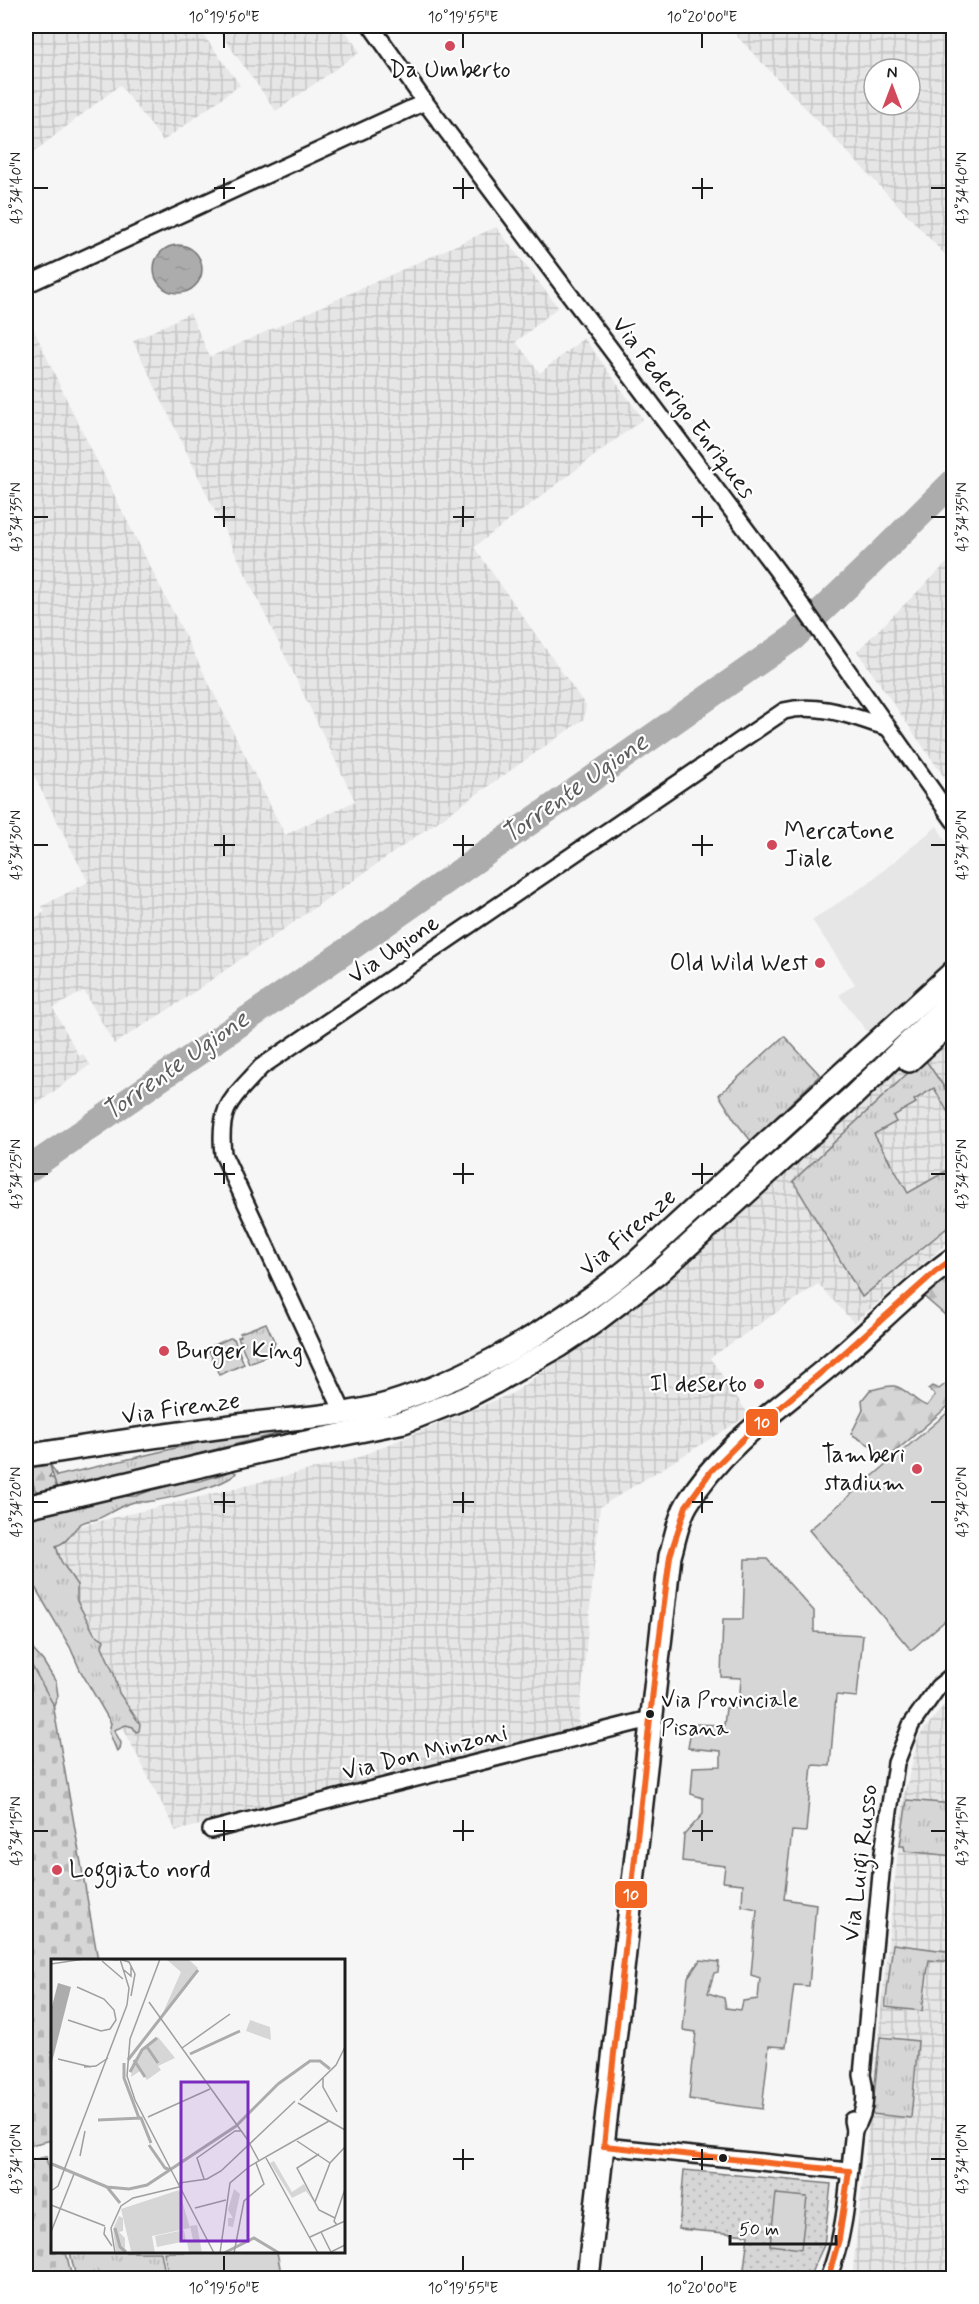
<svg xmlns="http://www.w3.org/2000/svg" width="979" height="2304" font-family="Mynerve,sans-serif">
  <defs>
    <pattern id="industrial-grid" width="8" height="8" patternUnits="userSpaceOnUse" patternTransform="scale(1.5)"><rect width="8" height="8" fill="#e6e6e6"/><path d="M0 4h8M4 0v8" fill="none" stroke="#c5c5c5"/></pattern>
    <pattern id="grass-tufts" width="24" height="20" patternUnits="userSpaceOnUse" patternTransform="scale(1.5)"><rect width="24" height="20" fill="#d6d6d6"/><path d="M3 7l-1-3M5 7V3M7 7l1-3M15 17l-1-3M17 17v-4M19 17l1-3" fill="none" stroke="#b7b7b7"/></pattern>
    <pattern id="forest-firs" width="22" height="20" patternUnits="userSpaceOnUse" patternTransform="scale(1.5)"><rect width="22" height="20" fill="#d6d6d6"/><path d="M5 1l3.5 6h-7zM16 11l3.5 6h-7z" fill="#b7b7b7"/></pattern>
    <pattern id="cemetery-stones" width="16" height="16" patternUnits="userSpaceOnUse" patternTransform="scale(1.5)"><rect width="16" height="16" fill="#d6d6d6"/><path d="M2 7V4a2 2 0 0 1 4 0v3zM10 15v-3a2 2 0 0 1 4 0v3z" fill="#b7b7b7"/></pattern>
    <pattern id="park-dots" width="8" height="8" patternUnits="userSpaceOnUse" patternTransform="scale(1.5)"><rect width="8" height="8" fill="#d6d6d6"/><path d="M2 2h.1M6 6h.1" fill="none" stroke="#b7b7b7" stroke-width="1.8" stroke-linecap="round"/></pattern>
    <pattern id="water-ripples" width="26" height="14" patternUnits="userSpaceOnUse" patternTransform="scale(1.5)"><rect width="26" height="14" fill="#acacac"/><path d="M2 4q2-2 4 0t4 0M15 11q2-2 4 0t4 0" fill="none" stroke="#939393"/></pattern>
  </defs>
  <rect width="100%" height="100%" fill="#f6f6f6"/>
  <filter id="ink" filterUnits="userSpaceOnUse"><feTurbulence type="fractalNoise" baseFrequency=".0167" numOctaves="2"/><feDisplacementMap in="SourceGraphic" scale="12" xChannelSelector="R" yChannelSelector="G"/><feConvolveMatrix kernelMatrix="1 2 1 2 8 2 1 2 1" color-interpolation-filters="sRGB"/></filter>
  <g filter="url(#ink)">
    <path fill="#e6e6e6" d="M937,826L953,854V955L868,1033L839,995L855,984L812,920L867,884Z"/>
    <g fill="url(#industrial-grid)" fill-rule="evenodd">
      <path d="M26,26H197L240,85L163,141L120,85L26,158Z"/>
      <path d="M215,26H342L360,52L276,111Z"/>
      <path d="M727,26H953V263ZM874,69H910V105H874Z"/>
      <path d="M496,227L558,307L516,342L540,373L584,338L643,419L474,547L586,706L584,719L177,1004L114,1044L84,991L53,1008L79,1056L83,1054L90,1065L26,1112V922L45,912L42,906L88,882L26,760V313L71,409L285,835L355,801L133,341L190,313L210,357Z"/>
      <path d="M953,557V790L857,651Z"/>
      <path d="M953,1009V1238L854,1323L818,1284L710,1358L749,1415L600,1507L578,1729L176,1831L26,1539L351,1460L513,1393L667,1282Z"/>
      <path d="M953,1694V2278H852L904,1795L919,1736Z"/>
    </g>
    <g fill="url(#grass-tufts)" stroke="#797979" stroke-width="1.5">
      <path d="M784,1036L820,1075L751,1141L736,1122L719,1095Z"/>
      <path d="M924,1058L953,1100V1121L934,1088L914,1100L916,1103L893,1116L896,1122L874,1134L908,1193L953,1167V1223L862,1297L793,1181Z"/>
      <path d="M266,1323L275,1343L269,1355L249,1363L238,1337L241,1336L240,1333Z"/>
      <path d="M230,1338L234,1339L244,1364L219,1375L208,1348Z"/>
      <path d="M287,1427L289,1429L277,1434L57,1489L49,1462L57,1476L197,1443L200,1440Z"/>
      <path d="M26,1464H27L43,1493L26,1497Z"/>
      <path d="M233,1471L236,1473C227,1486 163,1500 145,1502C140,1502 135,1501 131,1503C119,1506 108,1515 97,1519C91,1521 85,1520 79,1525C70,1533 70,1541 56,1546L61,1561L77,1585V1601L94,1633L104,1640L102,1646L114,1674L119,1693L140,1724L139,1731L136,1732L133,1727L126,1725L114,1730L121,1743L120,1749L117,1751L109,1732L111,1723L80,1670L70,1647L29,1577L26,1563V1518L31,1519L37,1512L47,1509L60,1511L69,1503L81,1505L106,1497L136,1496L173,1482L200,1481Z"/>
      <path d="M907,1800L953,1804V1856L905,1851L904,1846H900Z"/>
      <path d="M893,1944L953,1952V1962L929,1960L922,2011L885,2007Z"/>
      <path d="M880,2037L918,2041L911,2118L872,2114Z"/>
      <path d="M70,2252H161L166,2278H76Z"/>
    </g>
    <g fill="url(#forest-firs)" stroke="#797979" stroke-width="1.5">
      <path d="M951,1274L954,1277L953,1322L921,1294Z"/>
      <path d="M953,1378V1402L889,1457L851,1434L863,1410L862,1400L870,1390C877,1389 888,1385 894,1386C907,1388 914,1402 927,1406L935,1395L928,1389L932,1386L939,1389Z"/>
      <path d="M49,1462L52,1473L49,1477L54,1479L57,1489L54,1491L43,1493L35,1490L27,1464Z"/>
      <path d="M26,1615L28,1619L26,1628L32,1637L33,1650L43,1661L56,1682L58,1696L53,1708L26,1722Z"/>
    </g>
    <g fill="url(#cemetery-stones)" stroke="#797979" stroke-width="1.5">
      <path d="M26,1655L53,1704L98,1960H52V2140L26,2146Z"/>
      <path d="M46,2157L52,2186V2252H66L72,2278H26V2161Z"/>
    </g>
    <path fill="url(#park-dots)" stroke="#797979" stroke-width="1.5" d="M684,2170L831,2184L824,2245L810,2275L806,2278H743L748,2235L679,2229Z"/>
    <g fill="#d6d6d6" stroke="#797979" stroke-width="1.5">
      <path d="M953,1408V1614L911,1650L809,1530Z"/>
      <path d="M745,1559H767L814,1611V1632L863,1635L857,1697L836,1695L830,1766L812,1765L806,1832L792,1831L784,1899L816,1904L809,1986L794,1985L786,2047L769,2046L762,2109L689,2099L696,2032L683,2030L688,1977L700,1960L719,1962L718,1972L714,1973L708,1993L724,1998L726,2008L741,2010L743,2001L758,1999L760,1978L751,1975L757,1909L742,1906L743,1884L723,1882L725,1866L682,1861L684,1835L703,1814V1798L691,1794L693,1767L721,1766V1751L688,1748L692,1724L724,1725L726,1708H739L741,1678L721,1677L723,1619H743Z"/>
      <path d="M776,2194L807,2197L801,2249L770,2245Z"/>
      <path d="M164,2252H277L282,2278H169Z"/>
    </g>
    <circle fill="url(#water-ripples)" stroke="#727272" stroke-width="1.5" cx="178" cy="269" r="24"/>
    <g fill="none" stroke-linecap="round" stroke-linejoin="round">
      <path stroke="#acacac" stroke-width="26" d="M26,1171L372,933L793,638L864,570L954,481"/>
      <defs>
        <g id="street">
          <path d="M371,26L425,102L778,572L954,821"/>
          <path d="M26,285L425,102"/>
          <path d="M344,1414L223,1154C218,1106 231,1101 261,1067L784,711C819,702 853,717 886,727"/>
          <path d="M211,1830L650,1719"/>
          <path d="M854,2130C866,2113 867,2094 862,2075L883,1853L896,1763L911,1725L938,1687L954,1674"/>
          <path d="M604,2146L849,2171"/>
          <path d="M828,2278C847,2232 848,2179 854,2130L852,2120"/>
        </g>
        <g id="secondary">
          <path d="M909,1061L954,1020"/>
          <path d="M26,1456C99,1444 172,1434 246,1424C298,1417 352,1417 403,1399C487,1370 564,1321 633,1265L954,971"/>
          <path d="M26,1507L281,1447L404,1422L465,1398L494,1383L559,1346L592,1324L656,1275L853,1096L954,998"/>
          <path d="M588,2278L670,1556C675,1540 678,1519 687,1504C723,1443 788,1402 840,1357C878,1324 913,1287 954,1258"/>
        </g>
      </defs>
      <use href="#street" stroke="#1c1c1c" stroke-width="20"/>
      <use href="#secondary" stroke="#1c1c1c" stroke-width="26"/>
      <use href="#street" stroke="#fff" stroke-width="15"/>
      <use href="#secondary" stroke="#fff" stroke-width="21"/>
      <defs>
        <g id="bus-1">
          <path d="M604,2146L654,1681L670,1556L686,1506L711,1471L747,1435L842,1355L935,1272L954,1258"/>
          <path d="M604,2146L849,2171"/>
          <path d="M828,2278L839,2239L849,2171"/>
        </g>
      </defs>
      <use href="#bus-1" stroke="#fff" stroke-width="10"/>
      <use href="#bus-1" stroke="#f26522" stroke-width="6"/>
    </g>
  </g>
  <path fill="none" stroke="#1c1c1c" stroke-width="2" d="M224,33V48M463,33V48M702,33V48M224,178V199M463,178V199M702,178V199M33,188H48M214,188H235M453,188H474M692,188H713M931,188H946M224,506V527M463,506V527M702,506V527M33,517H48M214,517H235M453,517H474M692,517H713M931,517H946M224,835V856M463,835V856M702,835V856M33,845H48M214,845H235M453,845H474M692,845H713M931,845H946M224,1163V1184M463,1163V1184M702,1163V1184M33,1174H48M214,1174H235M453,1174H474M692,1174H713M931,1174H946M224,1492V1513M463,1492V1513M702,1492V1513M33,1502H48M214,1502H235M453,1502H474M692,1502H713M931,1502H946M224,1820V1841M463,1820V1841M702,1820V1841M33,1831H48M214,1831H235M453,1831H474M692,1831H713M931,1831H946M463,2149V2170M702,2149V2170M33,2159H48M453,2159H474M692,2159H713M931,2159H946M224,2256V2271M463,2256V2271M702,2256V2271"/>
  <g fill="#d1495b" stroke="#fff" stroke-width="2">
    <circle cx="450" cy="46" r="6"/>
    <circle cx="772" cy="845" r="6"/>
    <circle cx="820" cy="963" r="6"/>
    <circle cx="164" cy="1351" r="6"/>
    <circle cx="759" cy="1384" r="6"/>
    <circle cx="917" cy="1469" r="6"/>
    <circle cx="57" cy="1870" r="6"/>
  </g>
  <g fill="#1c1c1c" stroke="#fff" stroke-width="2">
    <circle cx="650" cy="1714" r="5"/>
    <circle cx="723" cy="2158" r="5"/>
  </g>
  <g text-anchor="middle" dominant-baseline="central" stroke-width="4.5" stroke-linejoin="round" paint-order="stroke">
    <g font-size="22" fill="#1c1c1c" stroke="#fff" text-anchor="start">
      <text x="661" y="1701">Via Provinciale<tspan x="661" dy="28">Pisana</tspan></text>
    </g>
    <g font-size="24" fill="#1c1c1c" stroke="#fff" text-anchor="start">
      <text x="450" y="70" text-anchor="middle">Da Umberto</text>
      <text x="784" y="831">Mercatone<tspan x="784" dy="28">Jiale</tspan></text>
      <text x="808" y="963" text-anchor="end">Old Wild West</text>
      <text x="176" y="1351">Burger King</text>
      <text x="747" y="1384" text-anchor="end">Il deserto</text>
      <text x="905" y="1455" text-anchor="end">Tamberi<tspan x="905" dy="28">stadium</tspan></text>
      <text x="69" y="1870">Loggiato nord</text>
    </g>
    <g font-size="24" fill="#1c1c1c" stroke="#fff">
      <text transform="translate(683 408) rotate(53)">Via Federigo Enriques</text>
      <text transform="translate(394 950) rotate(-34)">Via Ugione</text>
      <text transform="translate(628 1233) rotate(-41)">Via Firenze</text>
      <text transform="translate(181 1409) rotate(-8)">Via Firenze</text>
      <text transform="translate(425 1753) rotate(-14)">Via Don Minzoni</text>
      <text transform="translate(861 1863) rotate(-83)">Via Luigi Russo</text>
    </g>
    <g font-size="26" font-style="italic" fill="#5d5d5d" stroke="#fff">
      <text transform="translate(575 789) rotate(-35)">Torrente Ugione</text>
      <text transform="translate(176 1066) rotate(-35)">Torrente Ugione</text>
    </g>
  </g>
  <g transform="translate(51 1959)">
    <rect width="294" height="294" fill="#f6f6f6"/>
    <path d="M115,0H137L147,9L110,58L130,13ZM199,61L219,68L220,81L195,72ZM107,78L124,99L107,107L110,111L96,121L89,112L80,118L82,102ZM223,202L241,233L253,225L263,243L255,232L241,239L219,204Z" fill="#d6d6d6"/>
    <path d="M68,257L72,259V272L68,273L74,279V294H65L62,270Z" fill="#d6d6d6"/>
    <path d="M128,231L139,269L101,277L104,294L80,292L70,250ZM133,271L135,282L106,288L104,277Z" fill="#d6d6d6"/>
    <path d="M183,230L189,235L182,268L177,267V259H182L177,251ZM146,266L151,294H138L136,282L142,281L139,267Z" fill="#d6d6d6"/>
    <path d="M7,24L20,28L0,107V51Z" fill="#acacac"/>
    <path fill="none" stroke="#acacac" stroke-width="3" d="M96,88L107,104M139,95L189,72M77,101L147,11M83,101L94,118M73,104V119L88,159M79,113L91,91L106,79M227,125L259,102H269L279,110M47,161L90,159L100,184M98,186L114,209L120,211M1,205L56,228L78,230L96,226L185,167L227,125M56,228L69,244M64,269L69,288L75,293M173,294L203,279L228,294"/>
    <path fill="none" stroke="#9f9f9f" stroke-width="1.5" d="M43,0L68,1M69,0L78,29L76,46M109,0L79,80L76,117L84,141L163,294M71,1L78,3L84,15L80,37M51,2L72,20M0,5L33,0M73,11L80,17V7M98,43L196,180L208,202M17,61L50,72L59,70L65,61L63,51L53,40L26,28M131,89L179,55M7,100L40,108M33,108L45,107L57,99M272,119V128L286,153M249,141L285,106L294,88M247,144L294,171M97,158L159,130M246,182L279,204M268,195L246,209L268,251L284,259M29,197L34,172M215,199L267,294M153,220L146,199L184,172H190M128,224L156,220L170,212L244,142M0,232L7,227L76,46M264,243L279,204L294,188M0,246L54,267M144,249L175,241M286,266L283,262L294,230M54,268L53,275L61,287M0,273L23,215M270,273L280,293L294,286M259,278L294,262M64,294L60,269L70,247L82,239L128,228M169,294L179,224L199,207L278,162M183,294L193,242L213,225L205,204"/>
    <path fill="#7b2cbf" fill-opacity="0.15" stroke="#7b2cbf" stroke-width="3" d="M130,123H197V282H130Z"/>
    <rect width="294" height="294" fill="none" stroke="#1c1c1c" stroke-width="3"/>
  </g>
  <g stroke="#fff" stroke-width="2">
    <rect x="745" y="1408" width="34" height="29" rx="6" fill="#f26522"/>
    <rect x="614" y="1880" width="34" height="29" rx="6" fill="#f26522"/>
  </g>
  <g font-size="16" text-anchor="middle" font-weight="bold" fill="#fff">
    <text x="762" y="1428">10</text>
    <text x="631" y="1900">10</text>
  </g>
  <rect width="979" height="2304" fill="none" stroke="#fff" stroke-width="66"/>
  <g transform="translate(892 87)"><circle r="28" fill="#ffffff" stroke="#a4a4a4" stroke-width="1.5"/>
  <path d="M0-4.5L10 22L0 15L-10 22Z" fill="#d1495b"/>
  <text y="-9" font-size="16" font-weight="bold" text-anchor="middle" fill="#1c1c1c">N</text>
  </g>
  <path d="M730 2235v9h106v-9" fill="none" stroke="#1c1c1c" stroke-width="3"/>
  <text x="739" y="2235" font-size="18" fill="#1c1c1c" stroke="#ffffff" stroke-width="4.5" paint-order="stroke">50 m</text>
  <rect x="33" y="33" width="913" height="2238" fill="none" stroke="#1c1c1c" stroke-width="2"/>
  <g font-size="15" text-anchor="middle" fill="#1c1c1c">
    <text x="224" y="22">10°19'50"E</text>
    <text x="463" y="22">10°19'55"E</text>
    <text x="702" y="22">10°20'00"E</text>
    <text transform="translate(16 188) rotate(-90)" y="5">43°34'40"N</text>
    <text transform="translate(962 188) rotate(-90)" y="5">43°34'40"N</text>
    <text transform="translate(16 517) rotate(-90)" y="5">43°34'35"N</text>
    <text transform="translate(962 517) rotate(-90)" y="5">43°34'35"N</text>
    <text transform="translate(16 845) rotate(-90)" y="5">43°34'30"N</text>
    <text transform="translate(962 845) rotate(-90)" y="5">43°34'30"N</text>
    <text transform="translate(16 1174) rotate(-90)" y="5">43°34'25"N</text>
    <text transform="translate(962 1174) rotate(-90)" y="5">43°34'25"N</text>
    <text transform="translate(16 1502) rotate(-90)" y="5">43°34'20"N</text>
    <text transform="translate(962 1502) rotate(-90)" y="5">43°34'20"N</text>
    <text transform="translate(16 1831) rotate(-90)" y="5">43°34'15"N</text>
    <text transform="translate(962 1831) rotate(-90)" y="5">43°34'15"N</text>
    <text transform="translate(16 2159) rotate(-90)" y="5">43°34'10"N</text>
    <text transform="translate(962 2159) rotate(-90)" y="5">43°34'10"N</text>
    <text x="224" y="2293">10°19'50"E</text>
    <text x="463" y="2293">10°19'55"E</text>
    <text x="702" y="2293">10°20'00"E</text>
  </g>
</svg>
